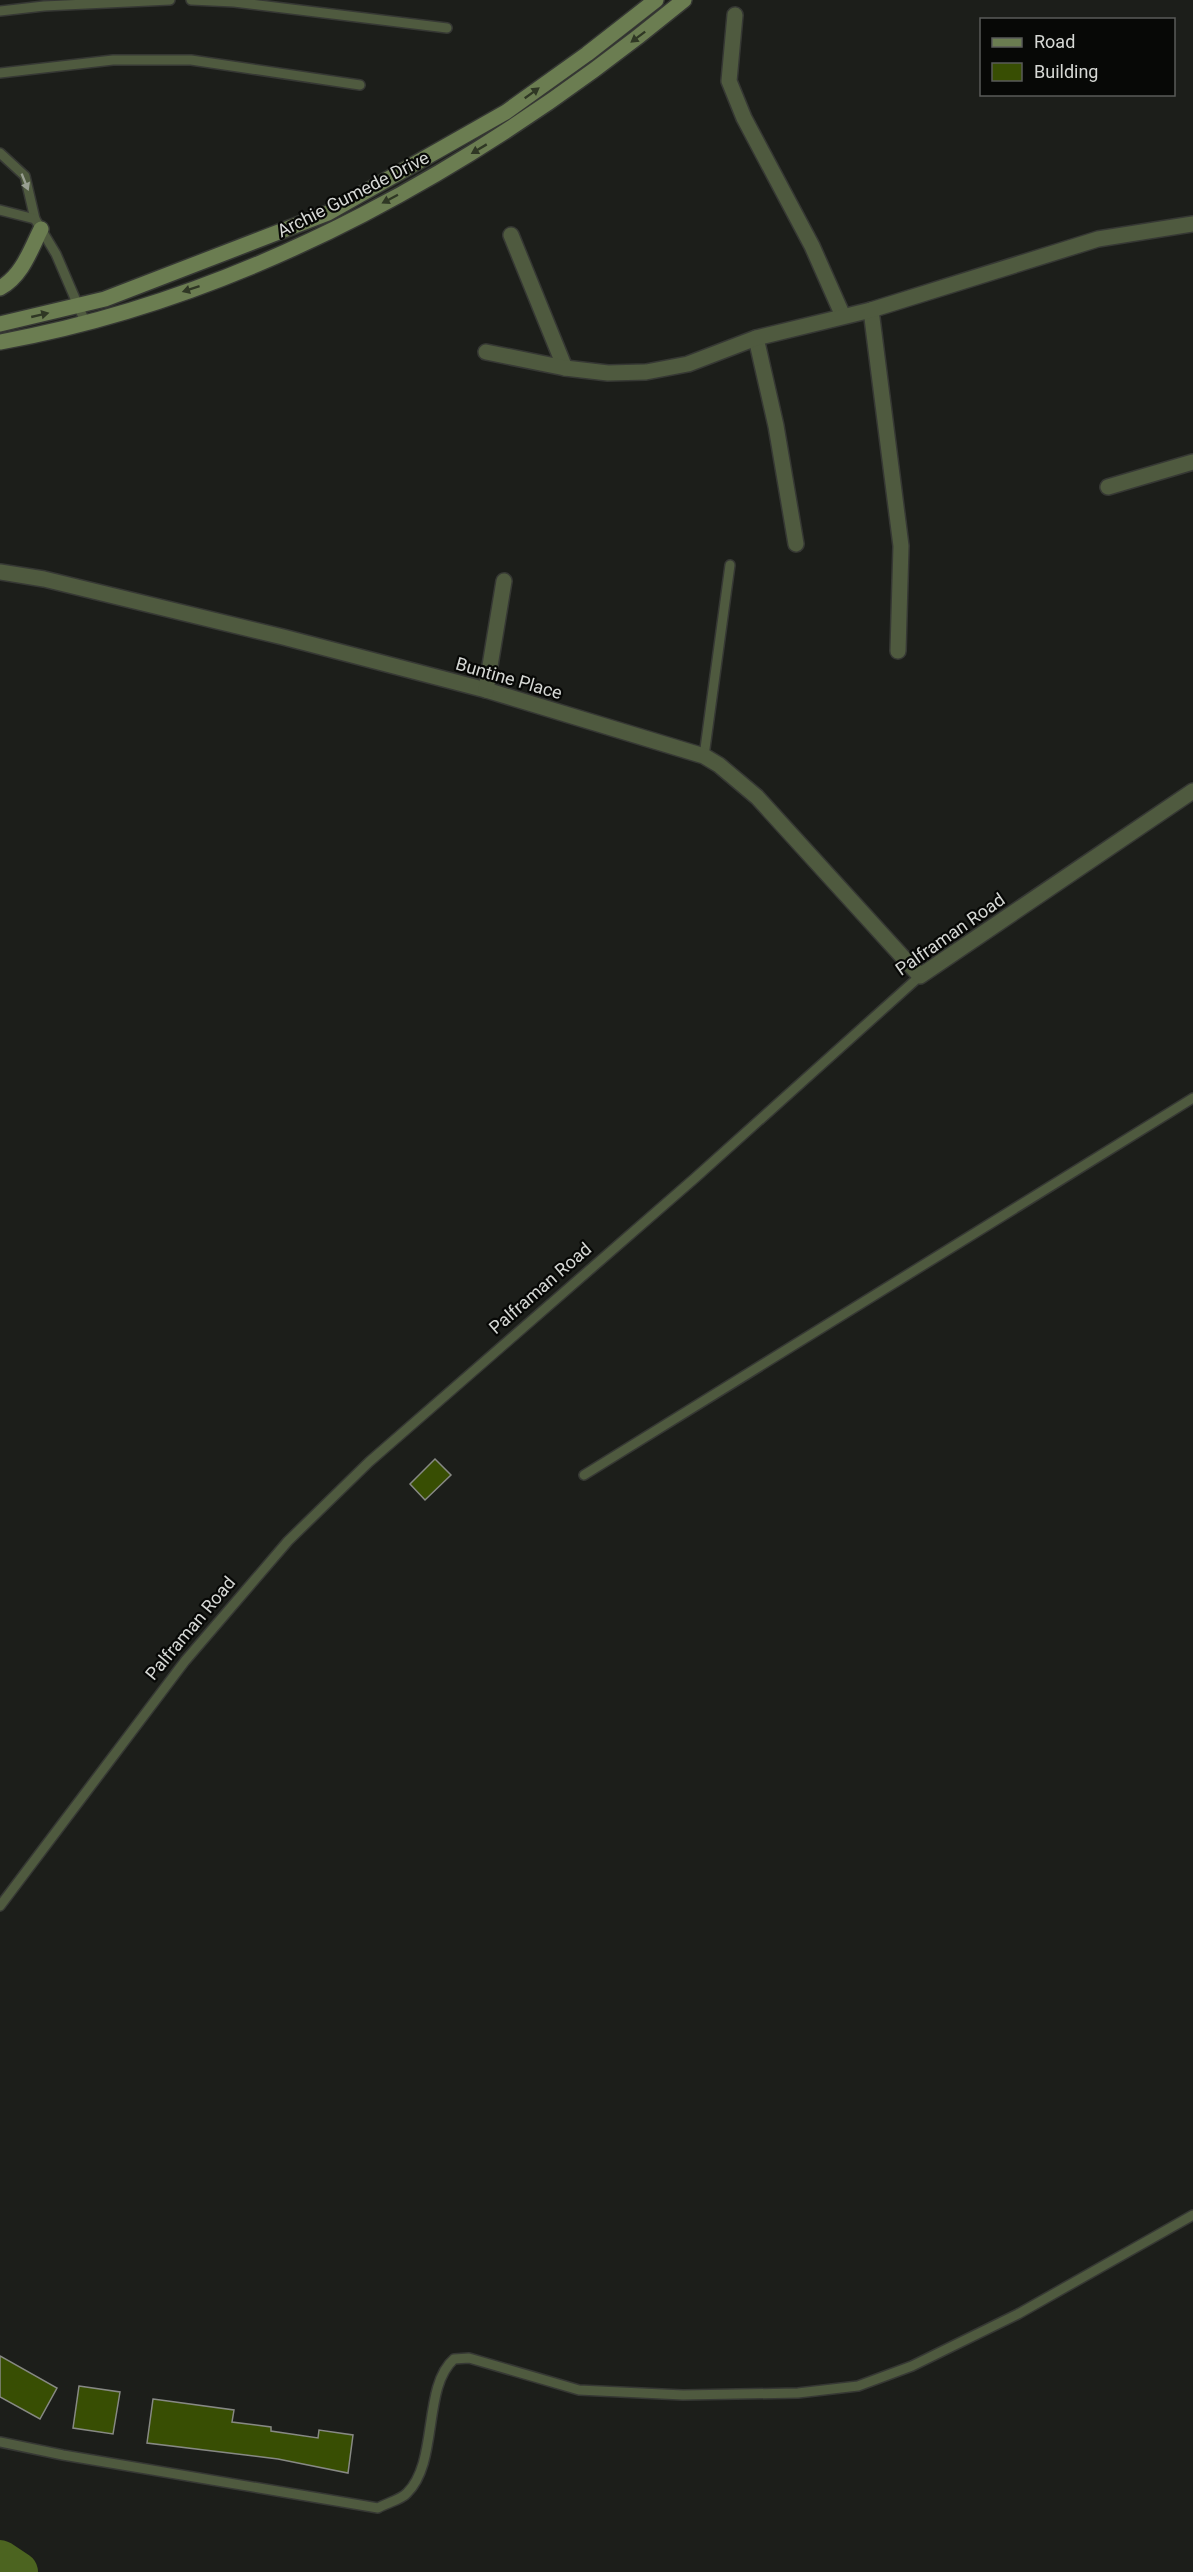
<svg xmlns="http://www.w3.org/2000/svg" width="1193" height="2572" font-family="Roboto,sans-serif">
  <rect width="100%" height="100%" fill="#1c1e1a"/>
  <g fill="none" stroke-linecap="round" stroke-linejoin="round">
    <path stroke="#4c6420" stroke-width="40" d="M0,2560L18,2572"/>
  </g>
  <g fill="#384e03" stroke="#878984" stroke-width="1.5">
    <path d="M435,1459L451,1475L425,1500L410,1484Z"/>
    <path d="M0,2356L57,2388L40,2419L0,2397Z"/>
    <path d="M79,2386L120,2392L113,2434L73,2428Z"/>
    <path d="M153,2399L234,2410L232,2422L271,2427V2431L318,2438L319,2430L353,2435L348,2473L278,2459L147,2443Z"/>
  </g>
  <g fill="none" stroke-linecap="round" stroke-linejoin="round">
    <defs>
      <g id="lane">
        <path d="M191,0L234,2L447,28"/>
        <path d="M0,11L44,6L170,0"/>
        <path d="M0,73L113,60H191L360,85"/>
        <path d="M0,153L25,176L35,219L56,254L86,324"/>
        <path d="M0,210L35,219"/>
        <path d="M704,756L730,565"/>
        <path d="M584,1475L1193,1098"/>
        <path d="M0,1906L185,1661L288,1541L369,1462L695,1178L920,976"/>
        <path d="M0,2442L63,2455L378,2508C386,2503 401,2500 407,2493C439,2462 422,2387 454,2359L469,2358L579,2390L683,2395L798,2393L858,2386L912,2366L1018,2314L1193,2215"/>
      </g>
      <g id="street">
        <path d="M735,15L729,81L744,118L812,246L843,316"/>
        <path d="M511,235L565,368"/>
        <path d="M871,310L901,546L898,651"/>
        <path d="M756,338L776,426L796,544"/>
        <path d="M486,352L565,368L608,373L646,372L688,364L756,338L871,310L1098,239L1193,224"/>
        <path d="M1108,487L1193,462"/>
        <path d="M0,572L44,579L283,637L486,690L704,756L719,765L757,797L920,976L1193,791"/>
        <path d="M486,690L504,581"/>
      </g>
      <g id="secondary">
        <path d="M0,288C22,276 30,251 41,229"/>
        <path d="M0,324L105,299L328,213L506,112L587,54L656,0"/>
        <path d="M0,342C253,296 487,162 684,0"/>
      </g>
    </defs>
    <use href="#lane" stroke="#363834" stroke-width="12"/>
    <use href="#street" stroke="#363834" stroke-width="18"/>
    <use href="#secondary" stroke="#363834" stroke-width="18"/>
    <use href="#lane" stroke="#4f5a3f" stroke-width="9"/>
    <use href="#street" stroke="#4f5a3f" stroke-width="15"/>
    <use href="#secondary" stroke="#6b7d51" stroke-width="15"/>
  </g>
  <defs><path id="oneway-solid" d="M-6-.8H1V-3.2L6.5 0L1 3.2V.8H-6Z" transform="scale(1.5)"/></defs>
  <g fill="#2f3724">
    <use href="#oneway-solid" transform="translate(638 37) rotate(143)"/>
    <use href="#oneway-solid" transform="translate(532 93) rotate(-36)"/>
    <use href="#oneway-solid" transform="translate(479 149) rotate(149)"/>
    <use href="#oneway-solid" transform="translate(390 199) rotate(152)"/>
    <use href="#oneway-solid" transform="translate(191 289) rotate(162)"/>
    <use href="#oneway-solid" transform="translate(40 315) rotate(-13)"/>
  </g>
  <use fill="#999f92" href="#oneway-solid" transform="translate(25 182) rotate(68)"/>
  <g text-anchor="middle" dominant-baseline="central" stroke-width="4.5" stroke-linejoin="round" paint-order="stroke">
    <g font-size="18" fill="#d6d8d5" stroke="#070806">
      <text transform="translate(353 194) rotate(-27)">Archie Gumede Drive</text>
      <text transform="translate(509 678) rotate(16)">Buntine Place</text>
      <text transform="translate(950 934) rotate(-35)">Palframan Road</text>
      <text transform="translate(540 1288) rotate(-41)">Palframan Road</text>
      <text transform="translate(190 1628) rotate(-50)">Palframan Road</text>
    </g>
  </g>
  <rect x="980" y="18" width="195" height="78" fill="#070806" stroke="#5a5b59" stroke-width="1.5"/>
  <rect x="992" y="38" width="30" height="9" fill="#6b7d51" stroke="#5a5b59" stroke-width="1.5"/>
  <text x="1034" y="48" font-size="18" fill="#d6d8d5">Road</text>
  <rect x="992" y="63" width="30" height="18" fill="#384e03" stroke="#5a5b59" stroke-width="1.5"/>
  <text x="1034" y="78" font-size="18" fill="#d6d8d5">Building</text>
</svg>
